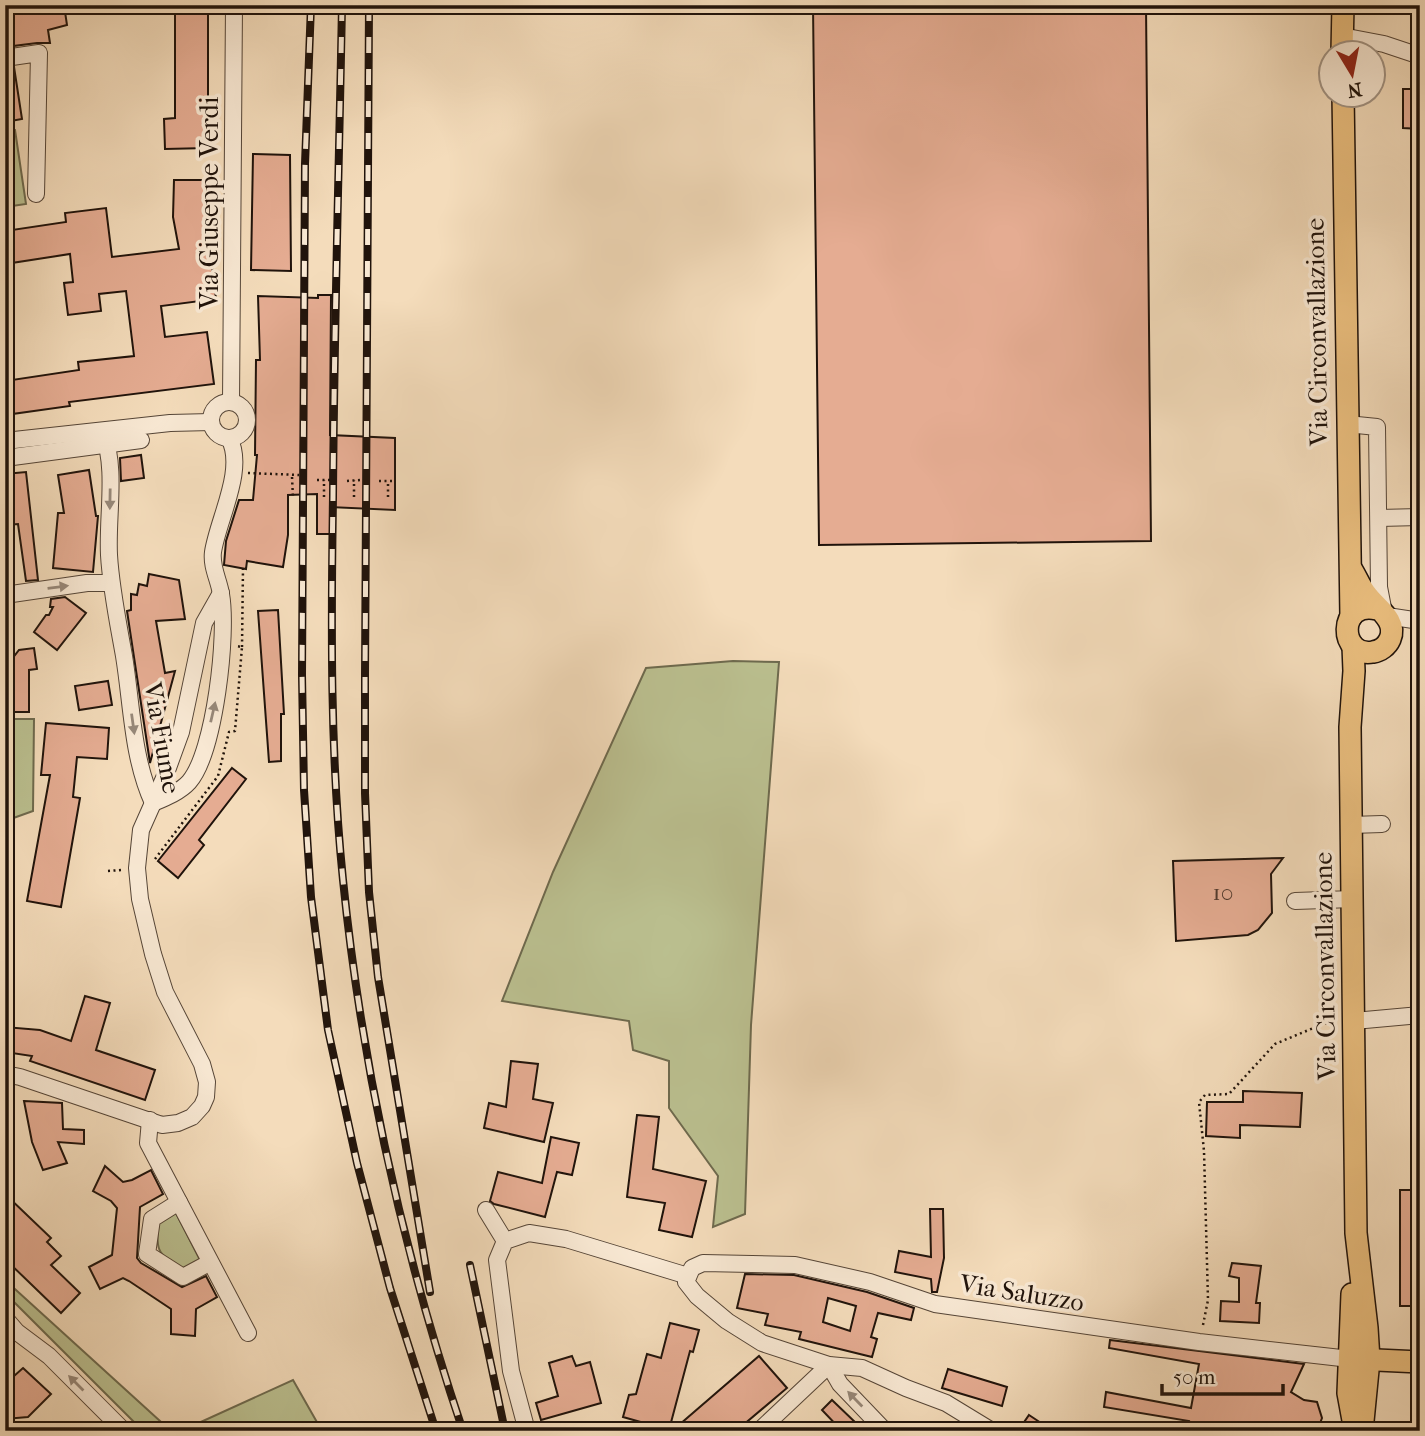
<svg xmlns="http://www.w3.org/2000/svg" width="1425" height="1436" font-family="'IM FELL French Canon',serif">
  <rect width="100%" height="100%" fill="#f4dcbb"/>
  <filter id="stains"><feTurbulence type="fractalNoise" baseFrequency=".00286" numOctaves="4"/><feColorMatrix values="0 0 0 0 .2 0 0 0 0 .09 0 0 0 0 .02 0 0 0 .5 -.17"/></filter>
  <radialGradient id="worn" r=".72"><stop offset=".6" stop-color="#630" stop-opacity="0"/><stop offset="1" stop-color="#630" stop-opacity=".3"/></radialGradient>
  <g fill="#bbc090" stroke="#6e6a4e" stroke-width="2">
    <path d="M15,130L26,204L5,207V131Z"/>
    <path d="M733,661L779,662L751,1025L745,1214L713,1227L718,1176L669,1108V1061L633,1050L629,1021L502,1001L553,872L646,668Z"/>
    <path d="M5,719H34L33,811L5,821Z"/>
    <path d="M176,1213L201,1262L184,1270C160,1256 154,1252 159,1223Z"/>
    <path d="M5,1280L171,1431H143L5,1293Z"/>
    <path d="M293,1380L322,1431H181Z"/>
  </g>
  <g fill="#e5ac92" stroke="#20130b" stroke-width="2" fill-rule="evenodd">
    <path d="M5,5H64L67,25L48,30L50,43H37L5,47Z"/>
    <path d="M175,5H208V148L165,149L164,119L175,118Z"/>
    <path d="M813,5H1146L1151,541L819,545Z"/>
    <path d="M14,67L22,119L5,122V68Z"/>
    <path d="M1403,89H1420V129L1403,128Z"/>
    <path d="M253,154L290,155L291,271L251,270Z"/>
    <path d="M174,180H209L208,217H206L216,299L161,306L165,337L207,332L214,384L69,402L70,406L5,415V381L79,370L78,362L134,356L126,291L99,294L101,311L68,315L64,283L73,282L70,254L5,264V231L66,222L65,213L106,208L112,257L179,249L173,217Z"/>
    <path d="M318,295H331L330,435L395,438V510L330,507V534H317V494L288,495V535L283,567L247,561L246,569L224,565L226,541L239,500H253L257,455H255L256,360H260L258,296L318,298Z"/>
    <path d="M141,455L144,478L121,481L120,458Z"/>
    <path d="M89,470L96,516H98L93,572L53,568L58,513H64L58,475Z"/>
    <path d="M26,472L38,580L26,581L18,524L5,525V474Z"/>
    <path d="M149,574L179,580L185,619L156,621L165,673L175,671L150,763L127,611L131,610V594L137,595L139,584L147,586Z"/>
    <path d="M65,597L86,613L57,650L34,632L46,615H49L53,607H50L51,599Z"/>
    <path d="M278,610L284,714H281V761L269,762L258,611Z"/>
    <path d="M34,648L37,669L29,670V712H5V668L19,650Z"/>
    <path d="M108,681L112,705L79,710L75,686Z"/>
    <path d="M46,723L109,728L107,759L77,757L73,797L80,798L61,907L27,901L50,775H41Z"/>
    <path d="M232,768L246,779L199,840L204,845L178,878L158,861Z"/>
    <path d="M1283,858L1271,874L1272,913L1258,930L1248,935L1176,941L1173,861Z"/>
    <path d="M85,996L110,1003L96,1050L155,1070L145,1100L30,1061L32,1056L5,1052V1027L40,1030L71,1041Z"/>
    <path d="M511,1061L538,1064L533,1099L553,1103L544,1142L484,1128L489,1103L506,1107Z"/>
    <path d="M1243,1091L1302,1093L1300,1127L1240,1125V1138L1206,1136L1207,1102H1243Z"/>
    <path d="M24,1101L62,1103L63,1129L84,1130V1144L58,1142L67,1163L43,1170L32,1142Z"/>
    <path d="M637,1115L659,1117L653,1169L706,1181L692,1237L659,1230L665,1203L627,1197Z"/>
    <path d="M551,1137L579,1143L572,1175L557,1172L545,1217L494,1204L490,1201L498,1172L542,1183Z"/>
    <path d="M105,1166L123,1182L132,1180L151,1170L163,1194L140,1207L137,1258L141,1263L182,1287L206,1276L217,1297L196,1309L195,1336L171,1334V1309L129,1281L123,1278L100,1289L89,1267L112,1255L117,1208L111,1201L93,1191Z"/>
    <rect x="1400" y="1190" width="20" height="116"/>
    <path d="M5,1194L51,1238L47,1242L61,1256L51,1265L80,1293L61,1313L5,1259Z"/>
    <path d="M930,1209H943L944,1258L937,1292H932L931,1279L895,1272L899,1251L931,1257Z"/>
    <path d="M1232,1263L1261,1266L1256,1303H1260L1259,1323L1220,1321L1221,1301L1239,1302V1278L1229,1276Z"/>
    <path d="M745,1274L794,1275L867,1292L914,1308L911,1320L878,1313L871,1337L877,1339L872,1357L799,1339L801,1332L765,1325L768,1314L737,1308ZM828,1298L856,1306L850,1331L823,1322Z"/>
    <path d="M670,1323L699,1330L693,1352L690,1351L669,1430L623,1417L629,1395L636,1394L647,1354L661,1358Z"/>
    <path d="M1110,1340L1304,1364L1291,1392L1304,1400L1317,1402L1322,1418L1317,1431H1187L1189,1421L1104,1407L1106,1392L1191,1408L1199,1364L1109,1348Z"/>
    <path d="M572,1356L576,1366L590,1362L601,1403L541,1420L536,1403L558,1396L549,1363Z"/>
    <path d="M759,1356L787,1388L736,1431H672Z"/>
    <path d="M23,1368L51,1394L28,1417L5,1419V1384Z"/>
    <path d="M948,1369L1007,1387L1002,1406L942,1388Z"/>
    <path d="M832,1400L857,1424L850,1431H842L822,1410Z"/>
    <path d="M1029,1415L1053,1431H1018Z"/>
  </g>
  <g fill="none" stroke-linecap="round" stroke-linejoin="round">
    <defs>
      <g id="minor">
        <path d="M1342,36L1384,44L1420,56"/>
        <path d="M5,58L39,53L36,194"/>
        <path d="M231,402L234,5"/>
        <circle cx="229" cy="420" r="18"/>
        <path d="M1347,424L1377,427L1379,587L1384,613"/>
        <path d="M103,432C117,470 107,514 109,555C111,589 118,622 124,656C132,705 132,757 153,803"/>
        <path d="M5,441L170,423L211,422"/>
        <path d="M5,458L141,440"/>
        <path d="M1379,518L1420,517"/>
        <path d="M5,595L87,583H111"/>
        <path d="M1387,616L1420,621"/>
        <path d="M153,803C165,798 180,792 189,782C215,752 228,633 221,594C219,580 211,567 213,552C218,519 246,469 229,438"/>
        <path d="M1351,825L1382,824"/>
        <path d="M1295,901L1353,899"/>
        <path d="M1354,1021L1420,1015"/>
        <path d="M5,1074L20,1077L162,1125L178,1123L192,1117L202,1106L206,1097L207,1082L202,1064L165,992L153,954L140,899L137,868L141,830L165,776L181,732L204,623L221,593"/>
        <path d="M150,1120L148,1143L248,1333"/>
        <path d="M179,1202L152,1219L147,1254L183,1277L209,1263"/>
        <path d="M486,1210L505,1241"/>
        <path d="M5,1318L17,1332L49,1356L124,1431"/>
        <path d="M527,1431L511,1371L497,1260L505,1241L529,1233L566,1239L688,1276"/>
        <path d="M759,1431L829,1365L840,1384L885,1431"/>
        <path d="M992,1431L946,1403L906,1388L862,1368L829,1365L762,1343L727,1321L697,1296L686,1282L692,1268L703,1263L795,1265L870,1282L935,1304L1199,1342L1350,1359"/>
      </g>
      <g id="major">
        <path d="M1342,52L1343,5"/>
        <path d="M1343,94L1351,617"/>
        <path d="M1352,570C1357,578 1360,587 1366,594C1376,608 1398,620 1390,639C1387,646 1380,651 1373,652C1339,658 1337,600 1377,609"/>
        <path d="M1353,646L1354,671L1350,727L1356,1233L1367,1328L1369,1360L1362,1431"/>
        <path d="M1352,1294L1348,1393L1355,1431"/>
        <path d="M1355,1359L1420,1362"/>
      </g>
    </defs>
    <use href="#minor" stroke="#554537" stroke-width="18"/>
    <use href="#major" stroke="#20130b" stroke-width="24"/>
    <g stroke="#20130b" stroke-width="2.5" stroke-dasharray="2 3.5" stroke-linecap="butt">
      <path d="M248,473L299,475"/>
      <path d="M292,477L293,498"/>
      <path d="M317,480H330"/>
      <path d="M347,481L361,480"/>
      <path d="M379,481H395"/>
      <path d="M324,497V480"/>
      <path d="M354,497V480"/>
      <path d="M388,497V481"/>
      <path d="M242,647L243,568"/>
      <path d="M155,859L218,776L229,732L235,731L242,647L236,646"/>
      <path d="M108,871L121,870"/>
      <path d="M1203,1325L1208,1300L1204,1151L1199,1102L1205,1095L1229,1094L1275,1044L1323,1024L1335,1023"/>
    </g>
    <use href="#minor" stroke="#f8e8d3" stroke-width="16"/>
    <use href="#major" stroke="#eabe7e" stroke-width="21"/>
    <defs>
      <g id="rail">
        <path d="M311,5L305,164L302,675L304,790L311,897L328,1030L357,1163L390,1288L436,1431"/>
        <path d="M342,5C339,169 334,333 333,497C331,625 330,753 343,880C362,1068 403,1253 463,1431"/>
        <path d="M369,5L365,675V793L369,892L378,977L430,1292"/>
        <path d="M470,1265L505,1431"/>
      </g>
    </defs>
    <use href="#rail" stroke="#20130b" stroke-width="8"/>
    <use href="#rail" stroke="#f8e8d3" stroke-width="5" stroke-dasharray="16" stroke-linecap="butt"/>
  </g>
  <defs><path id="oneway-solid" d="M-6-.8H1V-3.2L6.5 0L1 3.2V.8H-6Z" transform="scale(1.75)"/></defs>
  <g fill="#978879">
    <use href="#oneway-solid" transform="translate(110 499) rotate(91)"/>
    <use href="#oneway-solid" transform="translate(58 587) rotate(-7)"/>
    <use href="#oneway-solid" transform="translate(213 712) rotate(-77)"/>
    <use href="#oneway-solid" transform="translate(133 724) rotate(82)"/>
    <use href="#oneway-solid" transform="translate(76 1383) rotate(-135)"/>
    <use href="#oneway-solid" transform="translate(855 1399) rotate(-134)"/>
  </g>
  <g text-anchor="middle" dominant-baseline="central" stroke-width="7" stroke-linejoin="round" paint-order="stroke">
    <g font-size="23" fill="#51392d">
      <text x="1223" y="892">10</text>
    </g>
    <g font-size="26" fill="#20130b" stroke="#f8e8d3">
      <text transform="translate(209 203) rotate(-90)">Via Giuseppe Verdi</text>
      <text transform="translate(1317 332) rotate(-91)">Via Circonvallazione</text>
      <text transform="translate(162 738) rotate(80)">Via Fiume</text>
      <text transform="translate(1325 966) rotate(-91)">Via Circonvallazione</text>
      <text transform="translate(1022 1293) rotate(9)">Via Saluzzo</text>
    </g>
  </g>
  <rect width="1425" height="1436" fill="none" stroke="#f4dcbb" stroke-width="28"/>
  <rect x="7" y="7" width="1411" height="1422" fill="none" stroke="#20130b" stroke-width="3.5"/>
  <rect x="14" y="14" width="1397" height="1408" fill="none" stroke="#20130b" stroke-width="2"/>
  <g transform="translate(1352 74) rotate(170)"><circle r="33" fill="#f8e8d3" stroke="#a29383" stroke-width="2"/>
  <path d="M0-5L12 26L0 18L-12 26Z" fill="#8f2418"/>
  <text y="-10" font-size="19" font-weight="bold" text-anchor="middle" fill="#20130b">N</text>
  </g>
  <path d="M1162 1384v10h121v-10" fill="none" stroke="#20130b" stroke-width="3.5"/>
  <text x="1173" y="1384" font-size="21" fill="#20130b" stroke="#f8e8d3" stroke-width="5" paint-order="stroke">50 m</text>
  <rect width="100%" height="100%" filter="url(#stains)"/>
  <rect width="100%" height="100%" fill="url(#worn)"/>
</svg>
